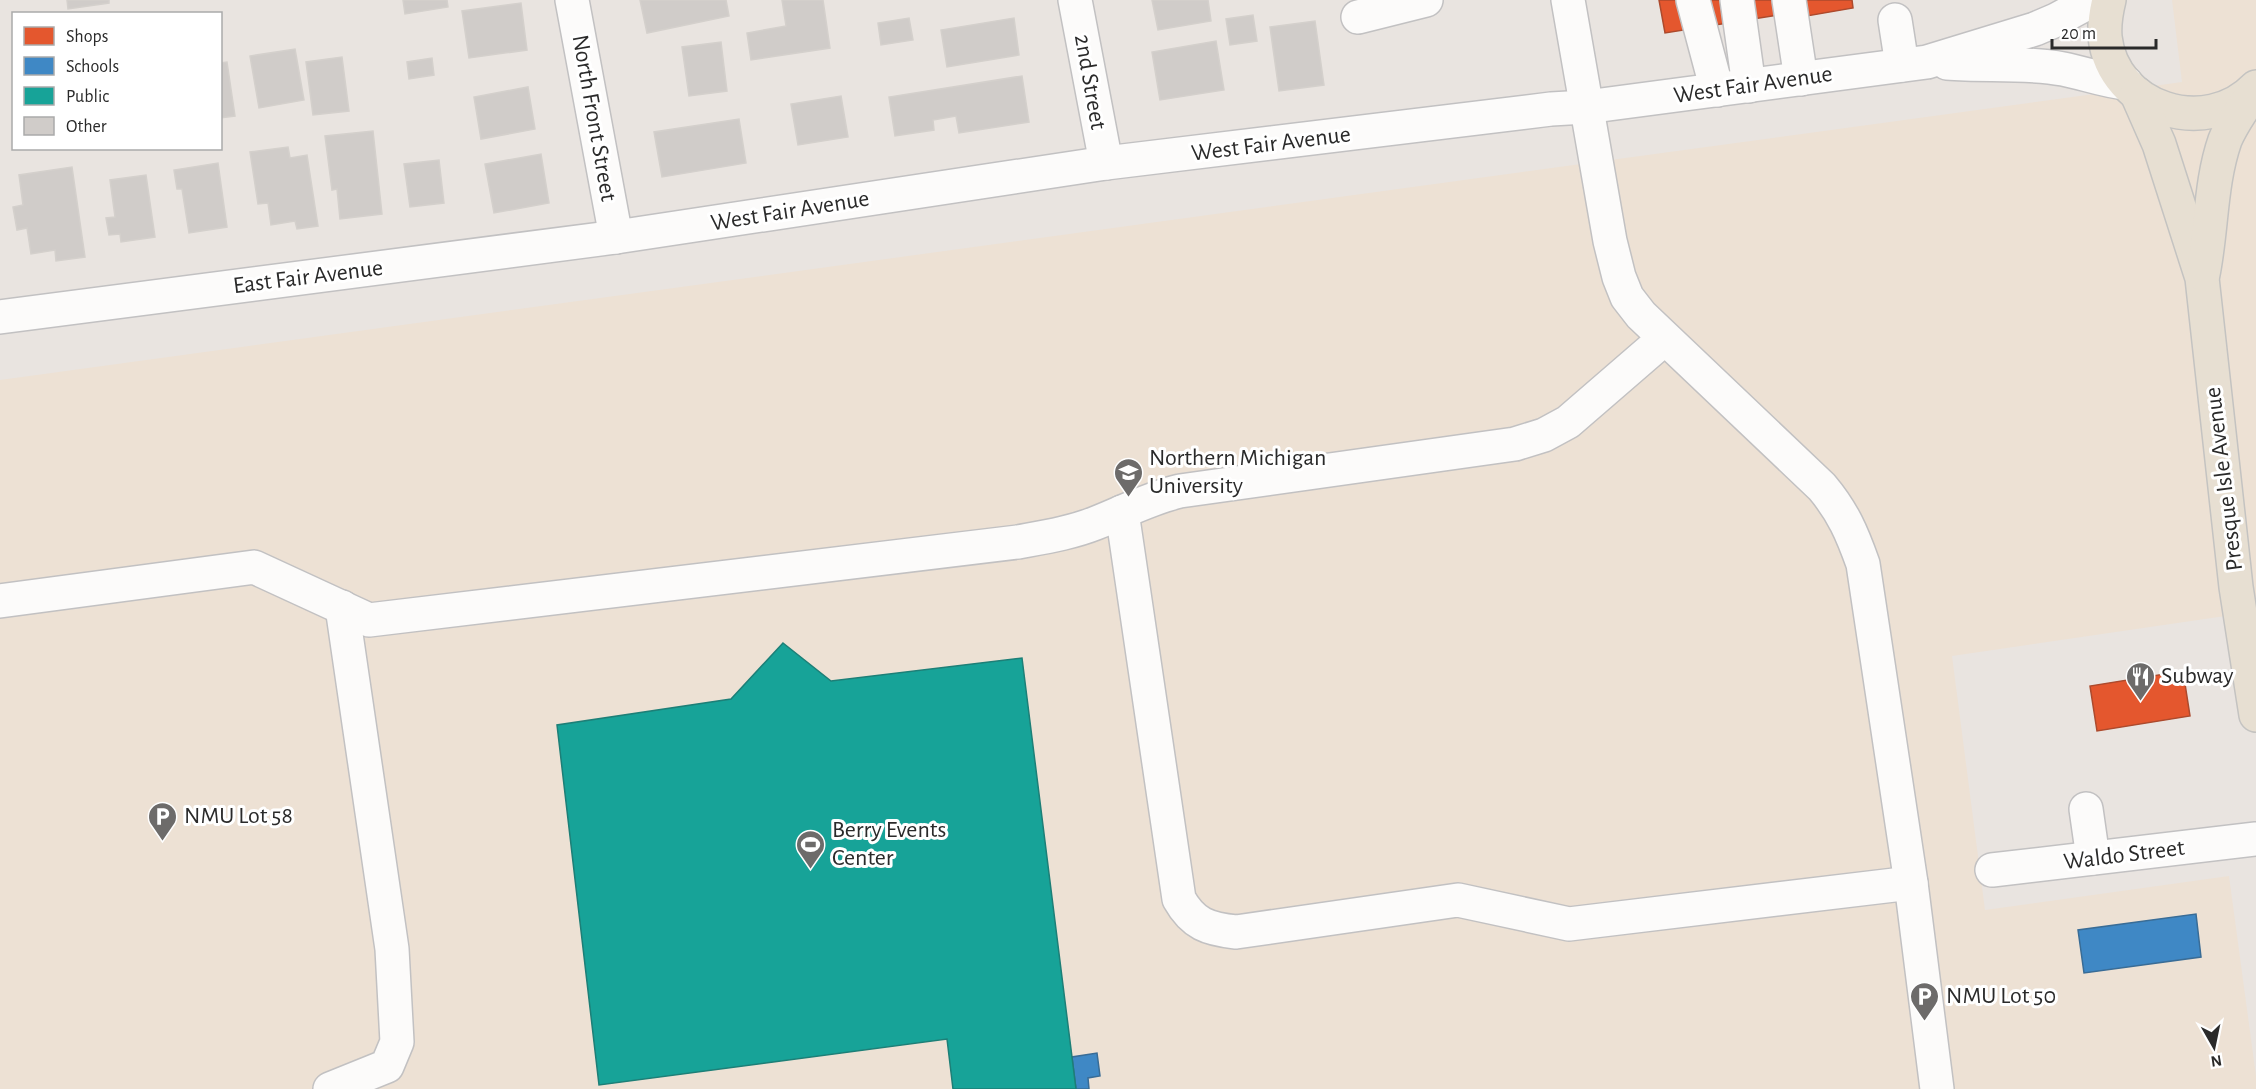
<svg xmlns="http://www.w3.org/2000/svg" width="2256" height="1089" font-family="'Alegreya Sans',sans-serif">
  <rect width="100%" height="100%" fill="#e9e4e0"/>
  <path fill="#ede1d4" d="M2172,0H2256V715L2239,614L1952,656L1985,910L2229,876L2256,1076V1089H0V380L2182,82Z"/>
  <g fill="#e4572e" stroke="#ac4a2d" stroke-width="1.5">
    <path d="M1659,0H1783L1785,14L1665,33Z"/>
    <path d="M1798,0H1852L1853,8L1801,17Z"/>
    <path d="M2183,671L2190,716L2097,731L2090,686Z"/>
  </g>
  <g fill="#3f88c5" stroke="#396c96" stroke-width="1.5">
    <path d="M2196,914L2201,957L2084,973L2078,930Z"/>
    <path d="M1097,1053L1100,1076L1088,1078L1089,1089H1076L1072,1057Z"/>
  </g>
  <path fill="#17a398" stroke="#1d7f77" stroke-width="1.5" d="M783,643L831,681L1022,658L1076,1089H953L947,1039L599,1085L557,725L731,699Z"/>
  <g fill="#d0ccc9" stroke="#d4d0cc" stroke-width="1.5">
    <path d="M67,0H109V3L68,9Z"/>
    <path d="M403,0H447L448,7L405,14Z"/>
    <path d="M640,0H726L729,16L647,33Z"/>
    <path d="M782,0H823L830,48L751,60L747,33L786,26Z"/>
    <path d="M1152,0H1208L1211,21L1158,30Z"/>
    <path d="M521,3L527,50L469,58L462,11Z"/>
    <path d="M1253,15L1257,41L1230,45L1226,19Z"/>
    <path d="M909,18L913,40L881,45L878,23Z"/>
    <path d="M1014,18L1019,55L947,67L941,30Z"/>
    <path d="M1315,21L1324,85L1279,91L1270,27Z"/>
    <path d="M1216,41L1224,90L1160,100L1152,52Z"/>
    <path d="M721,42L727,91L689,96L682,47Z"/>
    <path d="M295,49L304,100L259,108L250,56Z"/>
    <path d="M342,57L349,111L313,115L306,62Z"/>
    <path d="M432,58L434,75L409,79L407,62Z"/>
    <path d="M227,62L235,116L220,118V63Z"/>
    <path d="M1022,76L1029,122L959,133L956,116L933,120L934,130L895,136L889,97Z"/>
    <path d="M528,87L535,129L481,139L474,97Z"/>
    <path d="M841,96L848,137L798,145L791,104Z"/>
    <path d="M739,119L746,163L662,177L654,132Z"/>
    <path d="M373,131L382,214L340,219L337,189L332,190L325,136Z"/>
    <path d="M288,147L290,158L307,155L318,226L297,229L295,221L271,225L268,203L258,204L250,152Z"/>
    <path d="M541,154L549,203L494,213L485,164Z"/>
    <path d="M439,160L444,203L410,207L404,164Z"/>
    <path d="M218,163L227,227L189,233L182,189H177L174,170Z"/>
    <path d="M72,167L85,257L56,261L55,250L31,254L27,228L17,230L13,207L23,205L19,175Z"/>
    <path d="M146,175L155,237L121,242L120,234L109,235L106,218L115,217L110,180Z"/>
  </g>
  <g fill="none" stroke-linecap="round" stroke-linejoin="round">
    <defs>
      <g id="minor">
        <path d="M572,0L616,237"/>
        <path d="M1075,0L1106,163"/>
        <path d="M1568,0L1610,241L1619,277L1627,297L1641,315L1822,487C1843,512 1852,533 1863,564L1911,883L1937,1089"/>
        <path d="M1693,0L1717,90"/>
        <path d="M1737,0L1749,86"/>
        <path d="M1789,0L1801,79"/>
        <path d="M1358,17L1426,0"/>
        <path d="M1895,20L1902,65"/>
        <path d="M1947,63C1985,66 2025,62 2063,69C2084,73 2104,81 2126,83"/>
        <path d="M0,317L616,237L1106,163L1551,109L1586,107L1927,62L2035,29L2056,20L2093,0"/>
        <path d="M1122,512L1179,899C1193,924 1208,929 1236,932L1458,900L1569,924L1911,883"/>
        <path d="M0,601L254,567L369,620L1018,542C1045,537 1071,533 1096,523C1124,512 1150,498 1180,491L1515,444L1544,435L1568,422L1664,339"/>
        <path d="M2086,809L2093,858"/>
        <path d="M1992,870L2256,839"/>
        <path d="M330,1089L387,1066L397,1042L392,949L342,607"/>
      </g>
      <g id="major">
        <path d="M2109,0C2106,12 2104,24 2105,37C2113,109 2206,139 2256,87"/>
        <path d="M2137,94L2159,144L2202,278L2236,587L2256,715"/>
        <path d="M2203,274C2212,229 2210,183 2225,140C2232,123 2243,108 2254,92"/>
      </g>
    </defs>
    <use href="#minor" stroke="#c2c1c2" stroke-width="36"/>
    <use href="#major" stroke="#c4c3c1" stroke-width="36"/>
    <use href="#minor" stroke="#fcfbfa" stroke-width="33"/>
    <use href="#major" stroke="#e7dfd2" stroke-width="33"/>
  </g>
  <defs>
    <symbol id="university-pin" viewBox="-11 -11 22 30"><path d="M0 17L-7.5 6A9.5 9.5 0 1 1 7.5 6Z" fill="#6d6b6a" stroke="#fff"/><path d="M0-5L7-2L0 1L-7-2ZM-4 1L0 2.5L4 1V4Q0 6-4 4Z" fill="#fff"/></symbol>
    <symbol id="restaurant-pin" viewBox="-11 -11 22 30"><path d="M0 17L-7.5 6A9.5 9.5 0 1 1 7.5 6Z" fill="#6d6b6a" stroke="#fff"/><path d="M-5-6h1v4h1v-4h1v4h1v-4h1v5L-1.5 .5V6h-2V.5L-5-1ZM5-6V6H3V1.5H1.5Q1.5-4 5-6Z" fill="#fff"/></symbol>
    <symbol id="parking-pin" viewBox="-11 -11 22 30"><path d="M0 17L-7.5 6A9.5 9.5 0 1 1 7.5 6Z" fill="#6d6b6a" stroke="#fff"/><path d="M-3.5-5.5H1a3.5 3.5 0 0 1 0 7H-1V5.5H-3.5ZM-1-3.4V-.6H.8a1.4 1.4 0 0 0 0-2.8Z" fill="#fff"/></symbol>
    <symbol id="stadium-pin" viewBox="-11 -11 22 30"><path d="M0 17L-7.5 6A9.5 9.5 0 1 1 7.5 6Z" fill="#6d6b6a" stroke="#fff"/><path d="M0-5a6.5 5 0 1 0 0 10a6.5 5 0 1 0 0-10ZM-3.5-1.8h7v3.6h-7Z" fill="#fff"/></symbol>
  </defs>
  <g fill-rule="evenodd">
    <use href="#university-pin" x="1112" y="456" width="33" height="45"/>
    <use href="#restaurant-pin" x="2124" y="660" width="33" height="45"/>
    <use href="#parking-pin" x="146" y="800" width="33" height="45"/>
    <use href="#stadium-pin" x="794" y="828" width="33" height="45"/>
    <use href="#parking-pin" x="1908" y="980" width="33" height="45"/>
  </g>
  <g text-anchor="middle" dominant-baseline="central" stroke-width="6" stroke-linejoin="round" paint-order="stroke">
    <g font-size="24" fill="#2a2a2a" stroke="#fff">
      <text transform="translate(1090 82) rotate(80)">2nd Street</text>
      <text transform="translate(1753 85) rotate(-8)">West Fair Avenue</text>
      <text transform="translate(594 118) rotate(80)">North Front Street</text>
      <text transform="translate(1271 144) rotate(-7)">West Fair Avenue</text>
      <text transform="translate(790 211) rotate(-9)">West Fair Avenue</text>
      <text transform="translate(308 277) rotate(-7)">East Fair Avenue</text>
      <text transform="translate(2224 479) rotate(-97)">Presque Isle Avenue</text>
      <text transform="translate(2124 855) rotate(-7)">Waldo Street</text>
    </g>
    <g font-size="24" fill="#2a2a2a" stroke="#fff" text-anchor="start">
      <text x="1149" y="458">Northern Michigan<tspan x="1149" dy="28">University</tspan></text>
      <text x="2161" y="676">Subway</text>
      <text x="184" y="816">NMU Lot 58</text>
      <text x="832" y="830">Berry Events<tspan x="832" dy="28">Center</tspan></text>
      <text x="1946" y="996">NMU Lot 50</text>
    </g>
  </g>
  <rect x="12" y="12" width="210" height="138" fill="#ffffff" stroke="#aaaaaa" stroke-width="1.5"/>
  <rect x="24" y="27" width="30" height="18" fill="#e4572e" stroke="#aaaaaa" stroke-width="1.5"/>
  <text x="66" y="42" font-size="18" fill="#2a2a2a">Shops</text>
  <rect x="24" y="57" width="30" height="18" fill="#3f88c5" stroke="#aaaaaa" stroke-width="1.5"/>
  <text x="66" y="72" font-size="18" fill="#2a2a2a">Schools</text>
  <rect x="24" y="87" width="30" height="18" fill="#17a398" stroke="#aaaaaa" stroke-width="1.5"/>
  <text x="66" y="102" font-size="18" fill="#2a2a2a">Public</text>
  <rect x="24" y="117" width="30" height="18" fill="#d0ccc9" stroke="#aaaaaa" stroke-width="1.5"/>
  <text x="66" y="132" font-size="18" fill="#2a2a2a">Other</text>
  <g transform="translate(2214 1047) rotate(171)" stroke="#ffffff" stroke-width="4.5" paint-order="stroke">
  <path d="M0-4.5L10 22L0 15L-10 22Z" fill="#2a2a2a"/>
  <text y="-9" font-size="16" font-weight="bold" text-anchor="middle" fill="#2a2a2a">N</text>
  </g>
  <path d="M2052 39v9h104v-9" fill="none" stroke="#2a2a2a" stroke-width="3"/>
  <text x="2061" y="39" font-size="18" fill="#2a2a2a" stroke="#ffffff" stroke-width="4.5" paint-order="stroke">20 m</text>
</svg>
